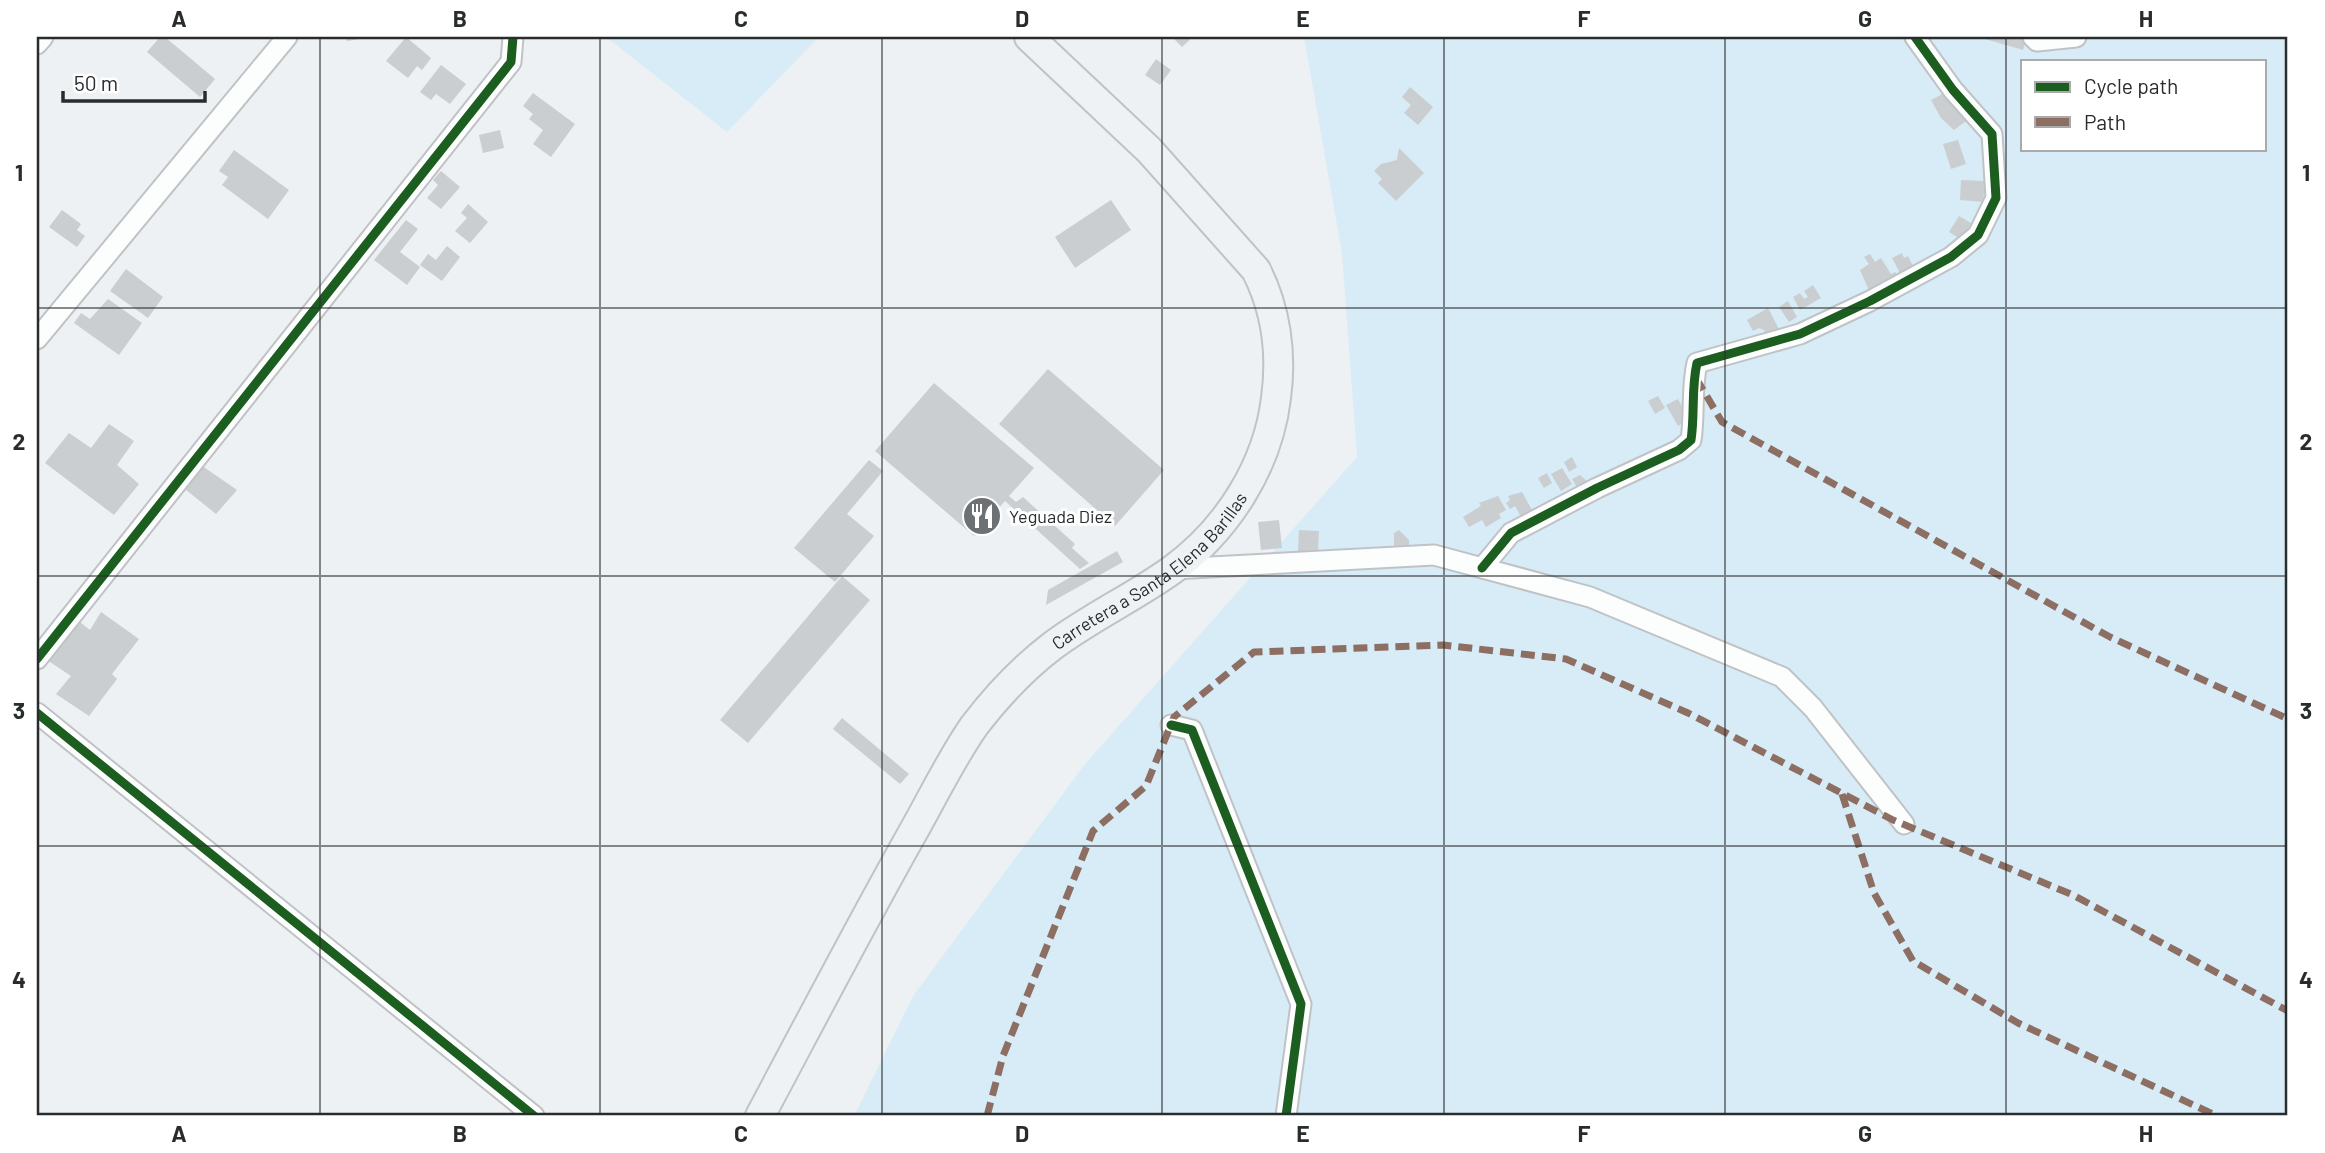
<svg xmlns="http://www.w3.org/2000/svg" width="2325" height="1153" font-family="Barlow,sans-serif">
  <rect width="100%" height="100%" fill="#eef1f4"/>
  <g fill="#d7ecf7" fill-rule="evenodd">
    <path d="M606,37H819L727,132Z"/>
    <path d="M1304,37H2288V1116H854L913,996L1085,764L1357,457L1342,254ZM2022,61H2264V149H2022Z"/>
  </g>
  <g fill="#cbced0">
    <path d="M160,37H165L215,79L200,97L147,52Z"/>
    <path d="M346,37H366V38L347,41Z"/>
    <path d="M406,37L431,58L422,70L417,66L408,78L386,61Z"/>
    <path d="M1172,37H1193L1182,47Z"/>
    <path d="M1978,37H2013L2026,40L2023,50Z"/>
    <path d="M1156,59L1171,70L1160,85L1145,75Z"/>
    <path d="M441,65L466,84L450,104L436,94L431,100L420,92Z"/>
    <path d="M1410,87L1433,107L1418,125L1404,113L1411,105L1402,97Z"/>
    <path d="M1948,91L1969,119L1954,130L1941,118L1931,100Z"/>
    <path d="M533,93L575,124L551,157L533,144L543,130L529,119L533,114L523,106Z"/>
    <path d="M500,130L504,148L483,153L479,135Z"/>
    <path d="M1958,140L1966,164L1951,169L1943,144Z"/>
    <path d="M1399,148L1424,173L1396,201L1378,183L1382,179L1374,171L1381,164L1397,160Z"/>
    <path d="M234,150L289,190L268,219L222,185L228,177L219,171Z"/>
    <path d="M441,171L460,187L441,209L427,198L438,185L433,180Z"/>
    <path d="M1961,180L1985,181L1983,202L1960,200Z"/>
    <path d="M1111,200L1131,230L1075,268L1055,237Z"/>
    <path d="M468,204L488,222L470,243L455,231L467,218L461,213Z"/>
    <path d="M62,210L81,224L77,230L85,236L77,247L49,227Z"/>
    <path d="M1959,216L1971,223L1962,240L1949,232Z"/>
    <path d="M406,220L418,229L400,252L420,267L407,285L374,260Z"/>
    <path d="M447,246L460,257L442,281L420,265L428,254L436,260Z"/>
    <path d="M1902,253L1904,258L1908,256L1915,270L1902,277L1892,258Z"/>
    <path d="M1870,254L1875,262L1881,258L1891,274L1895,272L1899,277L1871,295L1860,270L1869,264L1864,257Z"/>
    <path d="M126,269L163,297L148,318L110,291Z"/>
    <path d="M1813,285L1821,298L1800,310L1793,297L1800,293L1804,299L1808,297L1804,291Z"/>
    <path d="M108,299L142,323L119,355L74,323L81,313L90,319Z"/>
    <path d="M1788,301L1797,317L1789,322L1779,307Z"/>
    <path d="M1768,308L1781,333L1769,340L1764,330L1759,328L1753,331L1747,320Z"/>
    <path d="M1048,369L1164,470L1115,526L999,424Z"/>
    <path d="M934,383L1034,468L1009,496L1016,502L1023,497L1075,544L1072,548L1089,563L1080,569L1005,501L974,536L875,451Z"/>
    <path d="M1658,396L1665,408L1655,414L1648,401Z"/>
    <path d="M1678,399L1689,419L1678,426L1666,405Z"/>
    <path d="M109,424L134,441L117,465L139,484L114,515L45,463L69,433L91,448Z"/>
    <path d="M1572,457L1577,467L1569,472L1564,462Z"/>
    <path d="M869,460L883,471L847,514L874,536L835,582L794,548Z"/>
    <path d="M198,463L237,490L216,514L180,485Z"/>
    <path d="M1562,468L1572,484L1561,491L1551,474Z"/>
    <path d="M1547,473L1552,483L1544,488L1538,478Z"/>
    <path d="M1580,475L1589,483L1578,489L1572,479Z"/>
    <path d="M1522,492L1532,510L1521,517L1515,506L1510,509L1506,503L1510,500L1508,496Z"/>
    <path d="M1498,496L1506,510L1499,514L1501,518L1486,527L1482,520L1469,527L1463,517L1481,506L1479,503Z"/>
    <path d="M1279,520L1282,548L1261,550L1258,522Z"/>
    <path d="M1299,530L1319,531L1318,552L1298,551Z"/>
    <path d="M1399,530L1409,540V550H1394V533Z"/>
    <path d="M1117,551L1123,562L1046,605L1048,590Z"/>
    <path d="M842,576L870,600L748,743L720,720Z"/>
    <path d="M101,612L139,639L112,674L117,679L89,716L56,694L71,676L47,660L76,619L90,630Z"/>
    <path d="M842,718L909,774L900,784L833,729Z"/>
  </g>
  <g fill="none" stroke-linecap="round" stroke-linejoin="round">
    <defs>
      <g id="minor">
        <path d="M2033,37L2037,41L2076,37"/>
        <path d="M37,44L43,37"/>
        <path d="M37,339L287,37"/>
        <path d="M1482,568L1511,533L1597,488L1679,450L1691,440C1695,414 1691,389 1697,363L1800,334L1870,301L1951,257L1978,235L1996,198L1992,134L1953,90L1915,37"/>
        <path d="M1173,569L1434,555L1590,597L1782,677L1813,708L1904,824"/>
        <path d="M37,659L511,62L513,37"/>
        <path d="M37,713L534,1116"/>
        <path d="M1171,725L1192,730L1301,1004L1286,1116"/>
      </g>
      <g id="secondary">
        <path id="s1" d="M760,1116C809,1024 857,932 908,841C930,803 949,762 974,726C997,696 1021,670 1051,647C1089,618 1133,598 1172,570C1227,530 1268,466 1276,398C1282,354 1276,309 1256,270L1149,150L1029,37"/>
      </g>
    </defs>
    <use href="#minor" stroke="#c0c3c5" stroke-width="23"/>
    <use href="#secondary" stroke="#c0c3c5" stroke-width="32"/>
    <use href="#minor" stroke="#fcfdfd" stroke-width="19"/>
    <use href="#secondary" stroke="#eef2f4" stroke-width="28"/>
    <g stroke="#8d6e63" stroke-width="7" stroke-dasharray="14 7" stroke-linecap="butt">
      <path d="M1696,378L1722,422L2110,637L2288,719"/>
      <path d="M1842,794L1874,893L1913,961L2018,1023L2217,1116"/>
      <path d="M987,1116L1003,1056L1093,831L1146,786L1174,717L1254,652L1443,645L1566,659L1688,713L1893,820L2073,895L2288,1011"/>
    </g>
    <defs>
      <g id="cycleway">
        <path d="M1482,568L1511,533L1597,488L1679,450L1691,440C1695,414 1691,389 1697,363L1800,334L1870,301L1951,257L1978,235L1996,198L1992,134L1953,90L1915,37"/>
        <path d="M37,659L511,62L513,37"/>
        <path d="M37,713L534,1116"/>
        <path d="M1171,725L1192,730L1301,1004L1286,1116"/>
      </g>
    </defs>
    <use href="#cycleway" stroke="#fff" stroke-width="13"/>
    <use href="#cycleway" stroke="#1b5e20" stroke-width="9"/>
  </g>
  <path fill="none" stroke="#292c2d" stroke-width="2" stroke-opacity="0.55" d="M320,37V1116M600,37V1116M882,37V1116M1162,37V1116M1444,37V1116M1725,37V1116M2006,37V1116M37,308H2288M37,576H2288M37,846H2288"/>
  <defs>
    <symbol id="restaurant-disc" viewBox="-11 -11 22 22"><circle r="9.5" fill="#6e7173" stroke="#fff"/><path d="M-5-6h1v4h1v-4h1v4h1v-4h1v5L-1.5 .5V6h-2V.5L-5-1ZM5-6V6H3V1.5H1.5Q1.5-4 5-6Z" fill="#fff"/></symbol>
  </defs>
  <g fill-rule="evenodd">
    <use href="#restaurant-disc" x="960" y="494" width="44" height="44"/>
  </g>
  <g text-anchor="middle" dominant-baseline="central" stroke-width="6" stroke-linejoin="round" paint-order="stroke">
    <g font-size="18" fill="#292c2d" stroke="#fff" text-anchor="start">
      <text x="1009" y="516">Yeguada Diez</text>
    </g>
    <g font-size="18" fill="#292c2d" stroke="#fff">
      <text stroke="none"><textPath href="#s1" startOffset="681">Carretera a Santa Elena Barillas</textPath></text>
    </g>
  </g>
  <rect width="2325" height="1153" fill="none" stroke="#ffffff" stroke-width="77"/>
  <rect x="2021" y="60" width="245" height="91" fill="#ffffff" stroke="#a9abab" stroke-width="2"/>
  <rect x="2035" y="82" width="35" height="10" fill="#1b5e20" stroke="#a9abab" stroke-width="2"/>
  <text x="2084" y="94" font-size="21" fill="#292c2d">Cycle path</text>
  <rect x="2035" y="117" width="35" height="10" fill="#8d6e63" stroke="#a9abab" stroke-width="2"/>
  <text x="2084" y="130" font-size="21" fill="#292c2d">Path</text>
  <path d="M63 91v10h142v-10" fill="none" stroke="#292c2d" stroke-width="3.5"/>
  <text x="74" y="91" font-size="21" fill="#292c2d" stroke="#ffffff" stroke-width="5" paint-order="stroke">50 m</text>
  <rect x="38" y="38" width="2248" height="1076" fill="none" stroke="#292c2d" stroke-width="2.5"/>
  <g font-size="23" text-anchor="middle" font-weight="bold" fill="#292c2d">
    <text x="179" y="27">A</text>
    <text x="460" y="27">B</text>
    <text x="741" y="27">C</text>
    <text x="1022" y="27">D</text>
    <text x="1303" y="27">E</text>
    <text x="1584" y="27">F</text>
    <text x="1865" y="27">G</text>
    <text x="2146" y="27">H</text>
    <text x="19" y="181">1</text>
    <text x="2306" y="181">1</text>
    <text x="19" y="450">2</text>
    <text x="2306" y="450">2</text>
    <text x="19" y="719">3</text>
    <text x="2306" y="719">3</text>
    <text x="19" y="988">4</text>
    <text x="2306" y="988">4</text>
    <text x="179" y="1142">A</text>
    <text x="460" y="1142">B</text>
    <text x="741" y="1142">C</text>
    <text x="1022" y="1142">D</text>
    <text x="1303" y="1142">E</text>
    <text x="1584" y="1142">F</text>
    <text x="1865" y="1142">G</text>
    <text x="2146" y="1142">H</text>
  </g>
</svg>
